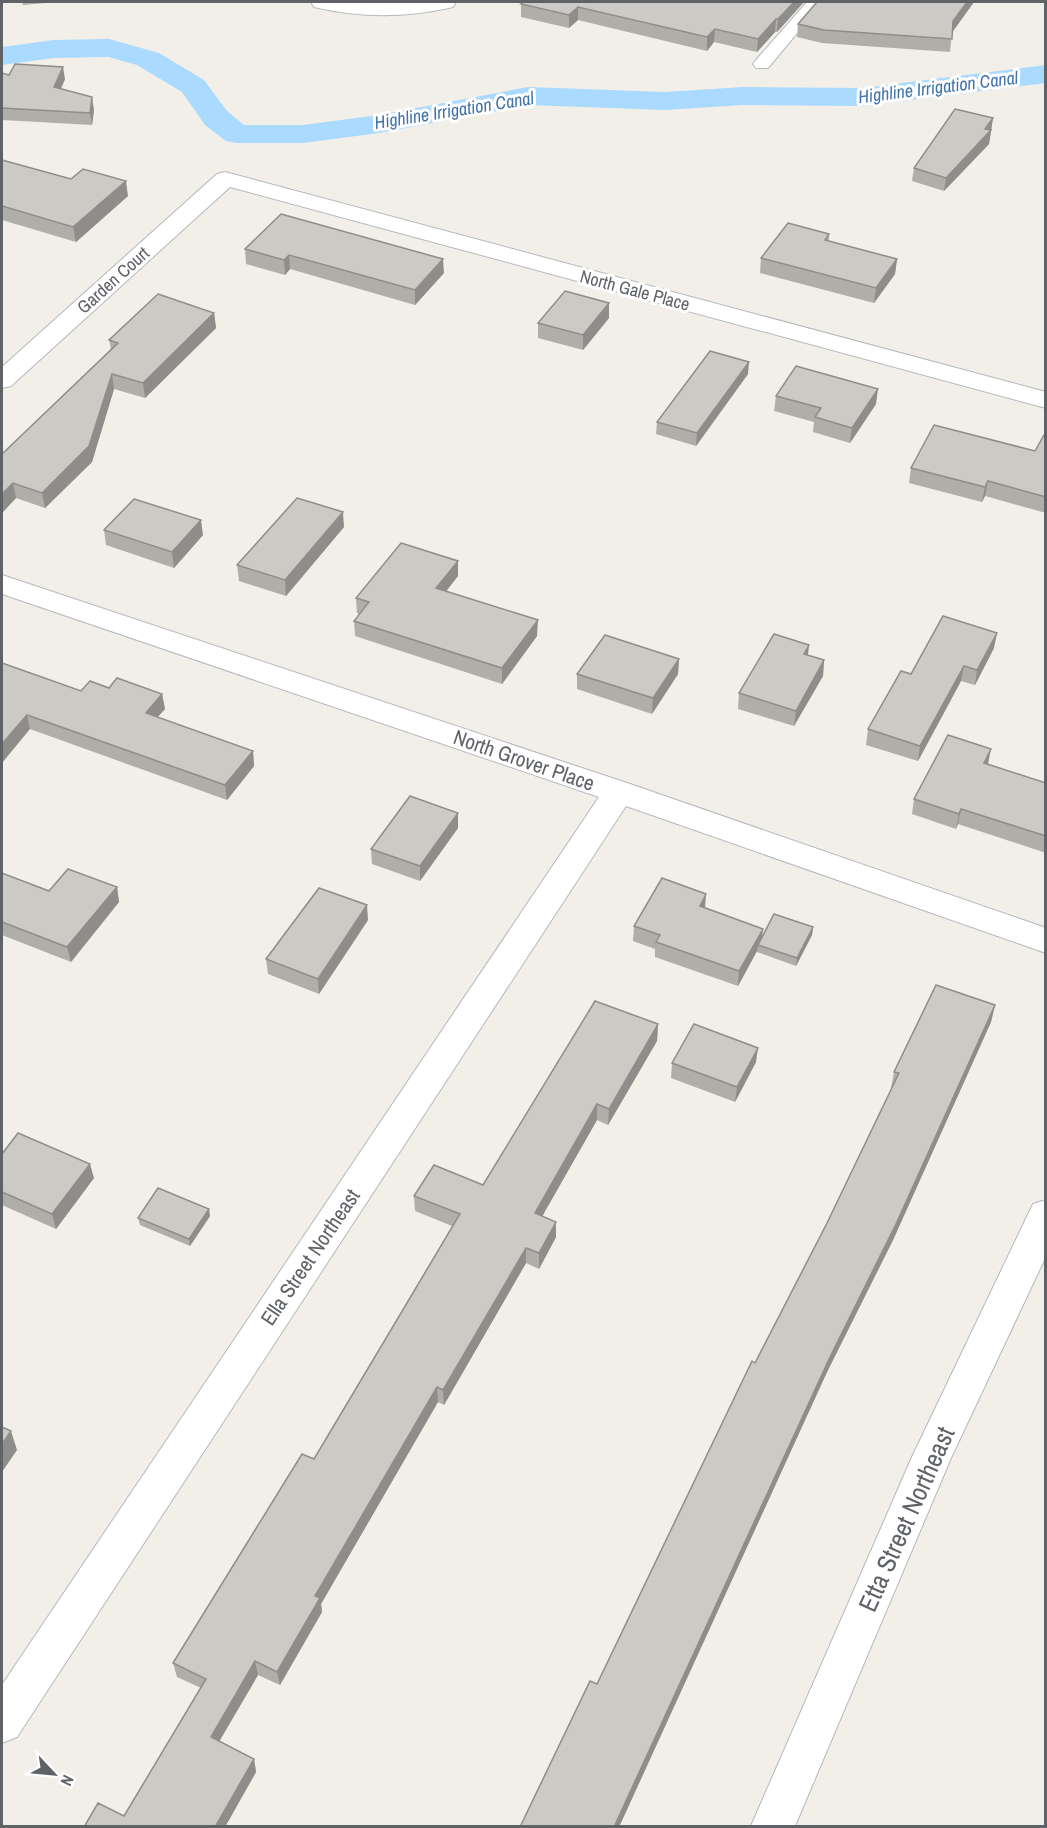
<svg xmlns="http://www.w3.org/2000/svg" width="1047" height="1828" font-family="'Archivo Narrow',sans-serif">
  <rect width="100%" height="100%" fill="#f1efe8"/>
  <g fill="none" stroke-linecap="round" stroke-linejoin="round">
    <path fill="#aadaff" fill-rule="evenodd" d="M109,39L159,53L204,80L227,111L244,125H303L379,115L528,87L665,92L744,87L862,88L1046,65V83L862,106L744,105L665,110L528,105L379,133L303,143H237L226,141L205,125L182,92L137,65L108,57L54,58L2,65V47L54,40Z"/>
    <defs>
      <path id="service" d="M807,2H823L768,68H756L753,64L756,60Z"/>
      <g id="minor">
        <path d="M311,2H456L453,7C406,18 361,18 314,7Z"/>
        <path d="M225,172L1046,392V408L230,187L11,386L2,388V367L217,174Z"/>
        <path d="M2,575L630,784L1046,928V953L626,806L17,1737L2,1743V1685L599,797L2,594Z"/>
        <path d="M1046,1200V1256L951,1458L795,1826H751L912,1457L1033,1204Z"/>
      </g>
    </defs>
    <use href="#service" stroke="#b5b8bc" stroke-width="2"/>
    <use href="#minor" stroke="#b5b8bc" stroke-width="2"/>
    <use href="#service" fill="#fff" fill-rule="evenodd"/>
    <use href="#minor" fill="#fff" fill-rule="evenodd"/>
  </g>
  <g fill="#afaea9">
    <path d="M22,2H56L23,5Z"/>
    <path d="M524,2H804L777,32H775L757,52L714,42L707,51L578,20L569,28L521,17V4Z"/>
    <path d="M817,2H974L952,32L950,52L822,43L797,37L798,24Z"/>
    <path d="M2,73L9,75L65,79L61,89L94,110L92,125L2,120Z"/>
    <path d="M993,118L989,144L944,191L912,181L914,168Z"/>
    <path d="M2,160L71,179L128,196L76,242L2,220Z"/>
    <path d="M829,234V241L897,259L895,274L874,303L760,273L761,258Z"/>
    <path d="M245,249L444,273L415,305L290,269L285,275L246,264Z"/>
    <path d="M214,313L216,328L145,398L114,389L92,462L45,508L16,498L2,513V454L111,349L109,340Z"/>
    <path d="M609,318L583,350L538,338V323Z"/>
    <path d="M748,374L696,446L656,434L657,422Z"/>
    <path d="M776,396L876,404L850,443L813,432L814,422L774,411Z"/>
    <path d="M1046,435V513L985,496L982,502L909,483L911,468L1035,451Z"/>
    <path d="M344,527L286,596L239,581L237,565Z"/>
    <path d="M104,530L203,535L174,568L106,545Z"/>
    <path d="M458,561V576L446,591L537,636L502,684L355,636L354,621L359,614L357,613L356,598Z"/>
    <path d="M809,645L808,655L824,660L823,676L794,726L738,709L739,693Z"/>
    <path d="M994,648L975,685L961,681L918,761L866,745L868,729L911,674Z"/>
    <path d="M679,659L678,674L652,714L577,689V674Z"/>
    <path d="M2,663L81,691L109,688L162,694L165,709L157,717L253,751L254,766L227,800L30,729Z"/>
    <path d="M988,765L1046,783V853L958,824L956,829L912,814L914,799Z"/>
    <path d="M458,828L420,881L372,864L371,849Z"/>
    <path d="M2,873L49,891L117,887L119,902L71,962L2,935Z"/>
    <path d="M705,908L763,929L762,937L813,927L812,935L796,966L757,952V951L738,986L655,957V949L633,941L634,926Z"/>
    <path d="M368,920L319,994L268,974L266,959Z"/>
    <path d="M995,1005L991,1022L893,1240L827,1372L619,1827H520L597,1684L827,1223L892,1088H891L894,1072Z"/>
    <path d="M658,1024L657,1041L608,1125L597,1120L542,1216L556,1237L539,1269L526,1263L444,1405L438,1402L321,1604L322,1612L280,1685L258,1675L219,1742L254,1759L256,1772L225,1827H84L124,1816L201,1688L177,1677L173,1663L314,1459L452,1226L415,1211L414,1196L483,1185Z"/>
    <path d="M756,1062L735,1102L671,1078L672,1063Z"/>
    <path d="M2,1154L94,1178L56,1229L2,1205Z"/>
    <path d="M210,1216L190,1246L140,1225L138,1218Z"/>
  </g>
  <g fill="#8f8d8a">
    <path d="M794,2H804L777,32L778,19Z"/>
    <path d="M967,2H974L951,34L953,21Z"/>
    <path d="M578,7V20L569,28V15Z"/>
    <path d="M776,19L775,32L757,52L758,39Z"/>
    <path d="M715,29L714,42L707,51V37Z"/>
    <path d="M63,67L65,79L56,99L54,87Z"/>
    <path d="M92,97L94,110L92,125L90,113Z"/>
    <path d="M993,118L989,144L944,191L946,178L985,129Z"/>
    <path d="M126,181L128,196L76,242L73,227Z"/>
    <path d="M289,255L290,269L285,275L284,260Z"/>
    <path d="M443,259L444,273L415,305V290Z"/>
    <path d="M897,259L895,274L874,303L876,288Z"/>
    <path d="M609,303V318L583,350V335Z"/>
    <path d="M214,313L216,328L145,398L143,383Z"/>
    <path d="M749,362L748,374L696,446L697,433Z"/>
    <path d="M112,374L114,389L92,462L45,508L42,493Z"/>
    <path d="M878,389L876,404L850,443L852,428Z"/>
    <path d="M988,481L985,496L982,502L985,487Z"/>
    <path d="M13,483L16,498L2,513V494Z"/>
    <path d="M343,512L344,527L286,596L285,580Z"/>
    <path d="M201,520L203,535L174,568L172,552Z"/>
    <path d="M458,561V576L437,603L436,588Z"/>
    <path d="M538,620L537,636L502,684V668Z"/>
    <path d="M997,633L994,648L975,685L977,670Z"/>
    <path d="M809,645L807,660L804,654Z"/>
    <path d="M679,659L678,674L652,714L653,698Z"/>
    <path d="M824,660L823,676L794,726L796,711Z"/>
    <path d="M964,666L961,681L918,761L920,746Z"/>
    <path d="M162,694L165,709L148,728L146,713Z"/>
    <path d="M27,715L30,729L2,763V744Z"/>
    <path d="M991,749L988,764L984,763Z"/>
    <path d="M253,751L254,766L227,800L225,785Z"/>
    <path d="M961,809L958,824L956,829L959,814Z"/>
    <path d="M458,813V828L420,881V866Z"/>
    <path d="M117,887L119,902L71,962L67,947Z"/>
    <path d="M706,894L705,909L700,906Z"/>
    <path d="M367,905L368,920L319,994L318,979Z"/>
    <path d="M813,927L812,935L796,966L797,958Z"/>
    <path d="M763,929L761,944L758,945L757,951L738,986L739,971Z"/>
    <path d="M995,1005L991,1022L893,1240L827,1372L619,1827H614L830,1357Z"/>
    <path d="M658,1024L657,1041L608,1125L609,1109Z"/>
    <path d="M758,1048L756,1062L735,1102L737,1087Z"/>
    <path d="M597,1104V1120L535,1229V1213Z"/>
    <path d="M90,1164L94,1178L56,1229L52,1214Z"/>
    <path d="M209,1209L210,1216L190,1246L189,1239Z"/>
    <path d="M556,1222V1237L539,1269V1253Z"/>
    <path d="M526,1248V1263L444,1405L443,1390Z"/>
    <path d="M437,1387L438,1402L321,1604L322,1612L280,1685L277,1672L315,1596Z"/>
    <path d="M11,1431L17,1450L2,1472V1444Z"/>
    <path d="M255,1661L258,1675L214,1750L211,1737Z"/>
    <path d="M254,1759L256,1772L225,1827H215Z"/>
  </g>
  <g fill="#cccac5" stroke="#8f8d8a" stroke-width="1.5">
    <path d="M524,2H794L778,19H776L758,39L715,29L707,37L578,7L569,15L521,4Z"/>
    <path d="M817,2H967L953,21L952,39L824,30L798,24Z"/>
    <path d="M15,64L63,67L54,87L92,97L90,113L2,108V73L9,75Z"/>
    <path d="M955,109L993,118L985,129L991,130L946,178L914,168Z"/>
    <path d="M2,160L71,179L83,169L126,181L73,227L2,206Z"/>
    <path d="M281,214L443,259L415,290L289,255L284,260L245,249Z"/>
    <path d="M788,223L829,234L825,240L897,259L876,288L761,258Z"/>
    <path d="M565,291L609,303L583,335L538,323Z"/>
    <path d="M158,294L214,313L143,383L112,374L89,446L42,493L13,483L2,494V454L118,343L109,340Z"/>
    <path d="M710,351L749,362L697,433L657,422Z"/>
    <path d="M796,366L878,389L852,428L815,417L821,408L776,396Z"/>
    <path d="M934,425L1035,451L1044,435H1046V497L988,481L985,487L911,468Z"/>
    <path d="M297,498L343,512L285,580L237,565Z"/>
    <path d="M134,499L201,520L172,552L104,530Z"/>
    <path d="M401,543L458,561L436,588L538,620L502,668L354,621L369,602L356,598Z"/>
    <path d="M943,616L997,633L977,670L964,666L920,746L868,729L901,671L911,674Z"/>
    <path d="M774,634L809,645L804,654L824,660L796,711L739,693Z"/>
    <path d="M605,635L679,659L653,698L577,674Z"/>
    <path d="M2,663L81,691L90,681L109,688L117,678L162,694L146,713L253,751L225,785L27,715L2,744Z"/>
    <path d="M948,735L991,749L984,763L1046,783V836L961,809L959,814L914,799Z"/>
    <path d="M410,796L458,813L420,866L371,849Z"/>
    <path d="M68,869L117,887L67,947L2,922V873L49,891Z"/>
    <path d="M662,878L706,894L700,906L763,929L739,971L656,942L660,935L634,926Z"/>
    <path d="M319,888L367,905L318,979L266,959Z"/>
    <path d="M774,914L813,927L797,958L758,945Z"/>
    <path d="M936,985L995,1005L896,1224L830,1357L614,1827H520L590,1681L597,1684L752,1361L755,1363L827,1223L899,1073L894,1072Z"/>
    <path d="M595,1001L658,1024L609,1109L597,1104L535,1213L556,1222L539,1253L526,1248L443,1390L437,1387L315,1596L320,1598L277,1672L255,1661L211,1737L254,1759L215,1827H84L98,1803L124,1816L206,1679L173,1663L302,1454L314,1459L460,1214L414,1196L434,1165L483,1185Z"/>
    <path d="M694,1024L758,1048L737,1087L672,1063Z"/>
    <path d="M18,1133L90,1164L52,1214L2,1192V1154Z"/>
    <path d="M158,1188L209,1209L189,1239L138,1218Z"/>
    <path d="M2,1427L11,1431L2,1444Z"/>
  </g>
  <g text-anchor="middle" dominant-baseline="central" stroke-width="6" stroke-linejoin="round" paint-order="stroke">
    <g font-size="18" font-style="italic" fill="#4174aa" stroke="#fff">
      <text transform="translate(938 87) rotate(-7)">Highline Irrigation Canal</text>
      <text transform="translate(454 110) rotate(-9)">Highline Irrigation Canal</text>
    </g>
    <g font-size="18" fill="#5f6368" stroke="#fff">
      <text transform="translate(113 280) rotate(-42)">Garden Court</text>
      <text transform="translate(635 290) rotate(15)">North Gale Place</text>
    </g>
    <g font-size="21" fill="#5f6368" stroke="#fff">
      <text transform="translate(524 760) rotate(19)">North Grover Place</text>
      <text transform="translate(310 1257) rotate(-56)">Ella Street Northeast</text>
    </g>
    <g font-size="26" fill="#5f6368" stroke="#fff">
      <text transform="translate(906 1519) rotate(-66)">Etta Street Northeast</text>
    </g>
  </g>
  <rect width="1047" height="1828" fill="none" stroke="#5f6368" stroke-width="6"/>
  <g transform="translate(54 1774) rotate(116)" stroke="#ffffff" stroke-width="4.5" paint-order="stroke">
  <path d="M0-4.5L10 22L0 15L-10 22Z" fill="#5f6368"/>
  <text y="-9" font-size="16" font-weight="bold" text-anchor="middle" fill="#5f6368">N</text>
  </g>
</svg>
